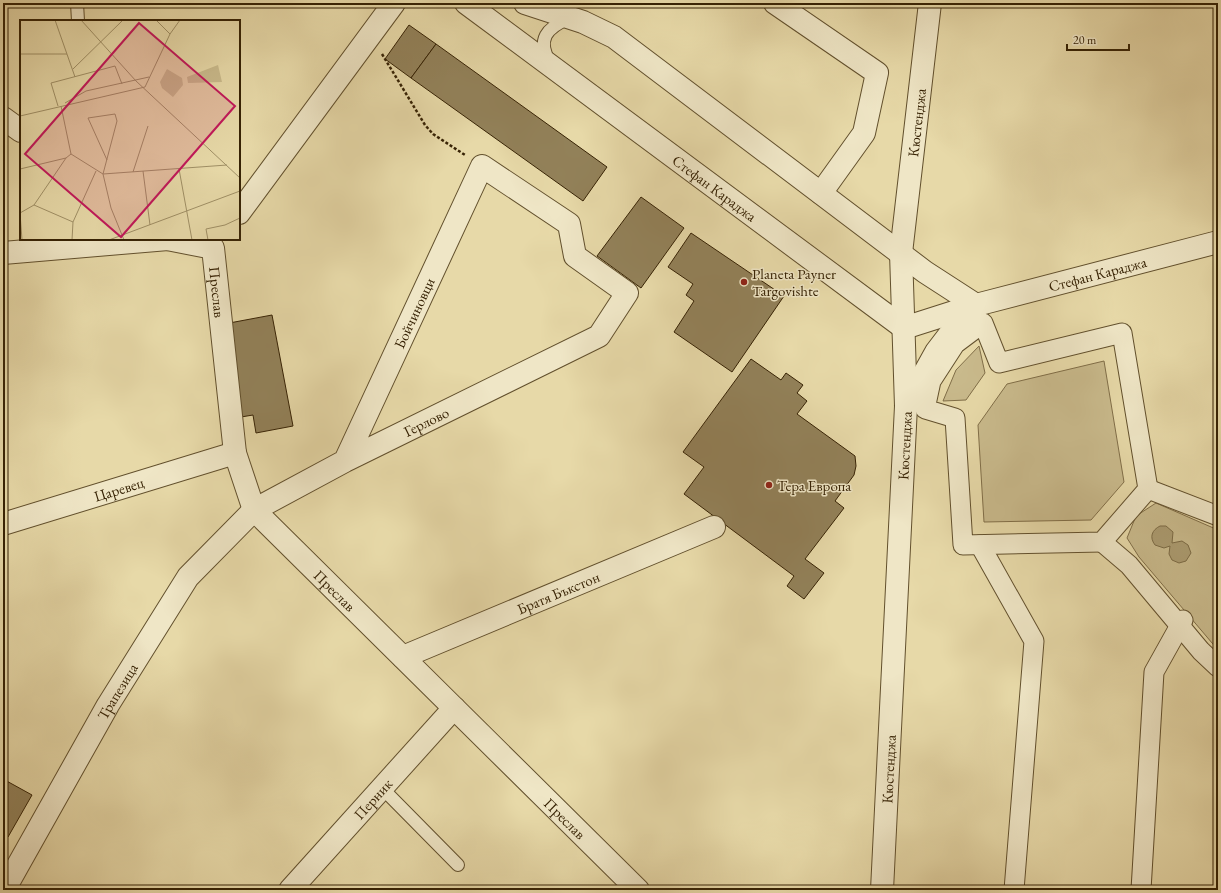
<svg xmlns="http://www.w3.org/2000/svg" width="1221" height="893" font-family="'EB Garamond',serif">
  <rect width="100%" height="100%" fill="#e7d9a8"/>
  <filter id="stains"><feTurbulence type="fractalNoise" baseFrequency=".005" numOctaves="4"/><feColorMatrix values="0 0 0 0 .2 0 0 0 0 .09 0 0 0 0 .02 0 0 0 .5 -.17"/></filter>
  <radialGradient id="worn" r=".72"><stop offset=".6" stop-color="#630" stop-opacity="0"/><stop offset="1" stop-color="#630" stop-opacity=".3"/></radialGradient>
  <g fill="#c9ba8c" stroke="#806e48">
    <path d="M979,346L985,373L966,400L943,401L956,370Z"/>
    <path d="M1104,361L1124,482L1091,520L984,522L978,425L1007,384Z"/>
    <path d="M1156,503L1218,530V650L1139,557L1127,538L1136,516Z"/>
  </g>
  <path fill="#ab9b70" stroke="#7c6b45" d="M1160,526H1166L1173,532L1172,543L1182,541L1188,545L1191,553L1186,561L1179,563L1172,560L1169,554L1170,546L1164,548L1155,545C1149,537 1152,530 1160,526Z"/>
  <g fill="#928159" stroke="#362204">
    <path d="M409,25L436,44L411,78L385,59Z"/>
    <path d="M436,44L607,167L583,201L411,78Z"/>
    <path d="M641,197L684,228L641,288L597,256Z"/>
    <path d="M691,233L784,296L732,372L674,332L694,301L686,295L693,284L668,267Z"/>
    <path d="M272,315L293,426L256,433L253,415L241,417L224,324Z"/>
    <path d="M751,359L781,380L786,373L803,385L797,393L807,401L797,414L855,456L856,466L854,475L835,501L844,508L805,559L824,573L804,599L787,586L794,576L684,494L704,467L683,452Z"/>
    <path d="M3,779L32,795L8,837L3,834Z"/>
  </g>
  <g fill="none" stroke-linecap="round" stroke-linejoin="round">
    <defs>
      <g id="service">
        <path d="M77,3L78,21"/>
        <path d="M550,63C536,39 547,28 569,18"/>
        <path d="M382,788L458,865"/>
      </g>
      <g id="pedestrian">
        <path d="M983,323L999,363L1122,333L1148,489L1102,542L963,545L955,418L925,409L931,381L955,344Z"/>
        <path d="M1148,489L1218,516"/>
        <path d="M1102,542L1129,565L1201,651L1218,667"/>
        <path d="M980,545L1034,641L1014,890"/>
        <path d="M1141,890L1154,672L1183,620"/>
      </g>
      <g id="minor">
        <path id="s1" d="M466,3L904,328"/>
        <path d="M525,3L583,22L614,37L925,272L976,305"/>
        <path d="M775,3L877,73L864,133L821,193"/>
        <path d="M3,118L21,131"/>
        <path d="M239,213L394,3"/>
        <path id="s2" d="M167,239L213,248L235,453L254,510L638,890"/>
        <path d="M3,253L168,239"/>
        <path id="s3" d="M904,328L976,305L1218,242"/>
        <path d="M906,406L936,352L949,335L975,306"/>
        <path id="s4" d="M3,524L235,453"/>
        <path id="s5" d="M403,657L714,527"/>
        <path id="s6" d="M6,890L8,883L108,705L188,577L254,510L345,461L599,336L627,293L575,256L569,224L482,166L345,461"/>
        <path id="s7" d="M290,890L454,708"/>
        <path id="s8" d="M882,890L906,406L901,253L930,3"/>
      </g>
    </defs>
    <use href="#service" stroke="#62502d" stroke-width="14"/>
    <use href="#pedestrian" stroke="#62502d" stroke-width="21"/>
    <use href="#minor" stroke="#62502d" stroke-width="24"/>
    <path stroke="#362204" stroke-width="2.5" stroke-dasharray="3 2" stroke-linecap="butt" d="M382,54L425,125L433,134L465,155"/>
    <use href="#service" stroke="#efe6c6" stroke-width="12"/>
    <use href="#pedestrian" stroke="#efe6c6" stroke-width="19"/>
    <use href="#minor" stroke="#efe6c6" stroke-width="22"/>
  </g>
  <g fill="#8f2418" stroke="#efe6c6" stroke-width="1.5">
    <circle cx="744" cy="282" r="4"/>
    <circle cx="769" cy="485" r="4"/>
  </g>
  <g text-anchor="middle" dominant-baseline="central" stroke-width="3" stroke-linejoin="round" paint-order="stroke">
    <g font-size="15" fill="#362204" stroke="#efe6c6">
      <text stroke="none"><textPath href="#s8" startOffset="769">Кюстенджа</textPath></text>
      <text stroke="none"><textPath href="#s1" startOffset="310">Стефан Караджа</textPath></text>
      <text stroke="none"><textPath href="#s3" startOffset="201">Стефан Караджа</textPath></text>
      <text stroke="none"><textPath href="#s2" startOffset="91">Преслав</textPath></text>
      <text transform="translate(414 313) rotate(-65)">Бойчиновци</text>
      <text stroke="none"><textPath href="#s6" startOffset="650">Герлово</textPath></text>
      <text stroke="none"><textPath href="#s8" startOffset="445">Кюстенджа</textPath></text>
      <text stroke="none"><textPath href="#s4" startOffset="121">Царевец</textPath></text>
      <text stroke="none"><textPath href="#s2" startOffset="427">Преслав</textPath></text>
      <text stroke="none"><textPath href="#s5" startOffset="168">Братя Бъкстон</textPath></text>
      <text stroke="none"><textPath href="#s6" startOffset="228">Трапезица</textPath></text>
      <text stroke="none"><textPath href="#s8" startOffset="121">Кюстенджа</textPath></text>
      <text stroke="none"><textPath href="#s7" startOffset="123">Перник</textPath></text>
      <text stroke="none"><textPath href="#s2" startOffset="751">Преслав</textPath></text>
    </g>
    <g font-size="15" fill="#362204" stroke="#efe6c6" text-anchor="start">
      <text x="752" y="273">Planeta Payner<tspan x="752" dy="17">Targovishte</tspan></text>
      <text x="777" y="485">Тера Европа</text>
    </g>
  </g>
  <g transform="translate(20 20)">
    <rect width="220" height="220" fill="#e7d9a8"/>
    <path d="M198,45L202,62L168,63L167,57ZM147,49L162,58L163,65L153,77L142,68L140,62Z" fill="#c9ba8c"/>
    <path fill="none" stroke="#a09066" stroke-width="1" d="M35,0L55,57M61,0L116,61L220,158M136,0L150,14M0,34H47M53,49L103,0M125,67L150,14L160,0M45,83L66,71L129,57M38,86L31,63L95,46L102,64M41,86L51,134M0,96L125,67M87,140L68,98L95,94L97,101L83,154L91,188L104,220M0,149L46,138L51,134L83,154L207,145M159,149L172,220M123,151L130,205M113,152L128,106M14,185L46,138M0,193L14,185L53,202M0,193L2,220M52,220L53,202L76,151M89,220L220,171M188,220L186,209L205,205L220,198"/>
    <path fill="#c2185b" fill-opacity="0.15" stroke="#c2185b" stroke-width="2" d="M119,3L215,86L101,217L5,134Z"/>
    <rect width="220" height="220" fill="none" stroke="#362204" stroke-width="2"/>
  </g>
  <rect width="1221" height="893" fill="none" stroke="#e7d9a8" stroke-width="16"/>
  <rect x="4" y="4" width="1213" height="885" fill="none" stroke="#362204" stroke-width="2"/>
  <rect x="8" y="8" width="1205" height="877" fill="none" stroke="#362204"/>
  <path d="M1067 44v6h62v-6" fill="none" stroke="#362204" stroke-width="2"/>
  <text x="1073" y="44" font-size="12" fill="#362204" stroke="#efe6c6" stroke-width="3" paint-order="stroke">20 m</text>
  <rect width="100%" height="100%" filter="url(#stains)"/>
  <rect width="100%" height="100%" fill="url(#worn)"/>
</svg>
